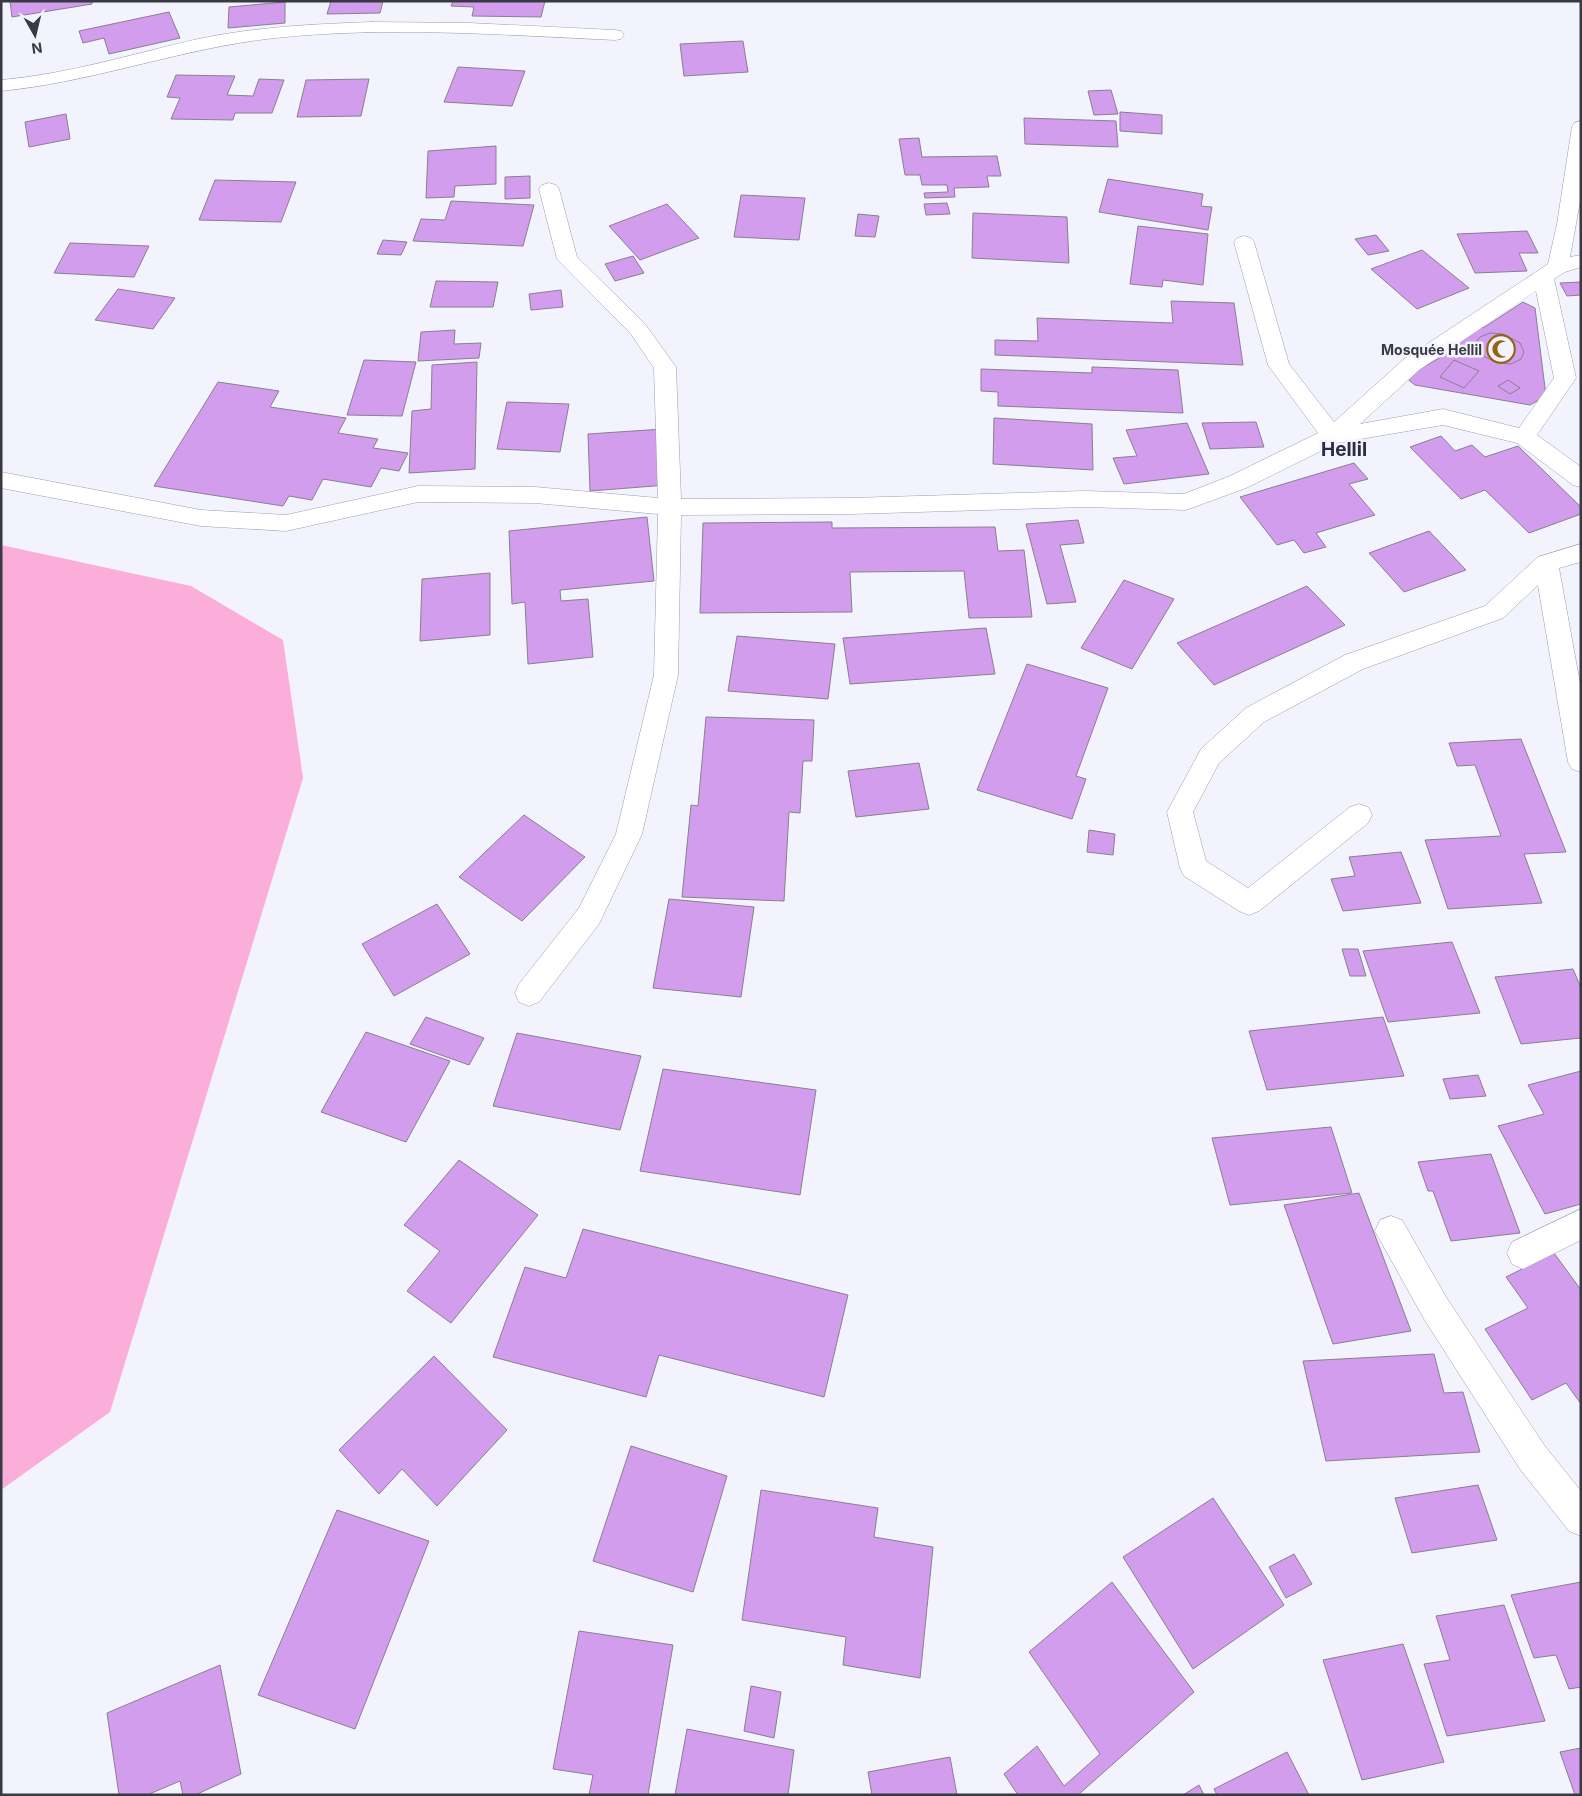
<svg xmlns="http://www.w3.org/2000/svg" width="1582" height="1796" font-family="Inter,sans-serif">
  <rect width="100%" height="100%" fill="#f3f3fd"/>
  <path fill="#fcaedb" d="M1,545L191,586L283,640L303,778L110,1412L1,1490Z"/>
  <g fill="#d29ded" stroke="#8a7e91">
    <path d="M10,1H92V4L12,17Z"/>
    <path d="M331,1H383L380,13L327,14Z"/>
    <path d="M453,1H545L541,17L472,16L474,7L451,6Z"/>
    <path d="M285,2V23L228,28L229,7Z"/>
    <path d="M169,12L180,38L109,54L104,38L83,43L79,31Z"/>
    <path d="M743,41L748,72L684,76L680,44Z"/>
    <path d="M458,67L525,71L512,106L444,102Z"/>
    <path d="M176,75L235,76L227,95L253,96L259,79L284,80L272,113H235L233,120L171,119L180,98L167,97Z"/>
    <path d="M369,79L361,116L297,117L306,80Z"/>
    <path d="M1111,90L1118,114L1094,115L1088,91Z"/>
    <path d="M1120,112L1162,115V134L1120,131Z"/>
    <path d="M66,114L70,139L29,147L25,122Z"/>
    <path d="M1024,118L1116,121L1118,147L1025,144Z"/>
    <path d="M919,138L922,157L997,156L1001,176H987L989,187L954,188L955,197L925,198L924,193L948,192L947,185H922L920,175H905L899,139Z"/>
    <path d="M496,146V184L455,186L454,197L426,198L428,151Z"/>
    <path d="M530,176V198L505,199V177Z"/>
    <path d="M1108,179L1203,194L1201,206L1212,207L1208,230L1099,212Z"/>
    <path d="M215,180L296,182L281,222L199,220Z"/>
    <path d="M741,195L805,198L799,240L734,237Z"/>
    <path d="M451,201L534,205L523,246L413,241L421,219L445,220Z"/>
    <path d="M947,203L950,214L926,215L924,204Z"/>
    <path d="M667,204L699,238L640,260L609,226Z"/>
    <path d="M973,213L1067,217L1069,263L972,258Z"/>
    <path d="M858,214L879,216L875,237L855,236Z"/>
    <path d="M1138,226L1208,234L1203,285L1163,280L1162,287L1130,284Z"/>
    <path d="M1527,231L1538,253H1519L1527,271L1475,273L1457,234Z"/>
    <path d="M1376,235L1389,251L1368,255L1355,239Z"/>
    <path d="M383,240L407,242L401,255L377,254Z"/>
    <path d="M70,243L149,246L134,277L54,273Z"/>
    <path d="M1422,250L1469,288L1417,309L1371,269Z"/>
    <path d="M633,256L644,273L615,281L605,264Z"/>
    <path d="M436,281L498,282L493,307H430Z"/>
    <path d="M1581,282V295L1567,296L1560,283Z"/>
    <path d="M118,289L175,298L153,329L95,320Z"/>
    <path d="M561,290L563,307L531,310L529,294Z"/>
    <path d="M1171,301L1234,303L1243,365L995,355V340L1038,341L1037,318L1173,323Z"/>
    <path d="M1523,302L1535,308L1546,396L1530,405L1415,385L1405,377L1445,355L1439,351L1478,324L1483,328Z"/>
    <path d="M455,330L454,344L481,343L479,358L418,361L421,332Z"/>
    <path d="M1490,333L1503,334L1520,343L1524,352L1521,359L1511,364L1497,363L1480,354L1477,349V341L1480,337Z"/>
    <path d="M364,360L416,362L402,416L347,415Z"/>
    <path d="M1454,360L1479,371L1464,388L1440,377Z"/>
    <path d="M477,362L475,469L409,473L412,411L431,409L432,365Z"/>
    <path d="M1092,367L1178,370L1183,413L998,406V392L981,391V369L1092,373Z"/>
    <path d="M1508,380L1520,388L1510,394L1498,386Z"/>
    <path d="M218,382L279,391L270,407L346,418L338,433L378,439L373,448L408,453L399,471L381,468L371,487L323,479L312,500L289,496L283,506L154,486Z"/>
    <path d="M507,402L569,404L560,452L497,449Z"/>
    <path d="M994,418L1092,424L1093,470L993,464Z"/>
    <path d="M1256,422L1264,447L1210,449L1202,423Z"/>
    <path d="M1187,423L1209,474L1124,484L1113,458L1137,456L1126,430Z"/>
    <path d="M663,429L667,485L590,491L588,434Z"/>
    <path d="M1441,436L1455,451L1472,445L1485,457L1518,446L1581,507V514L1529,533L1485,490L1461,499L1410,447Z"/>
    <path d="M1354,463L1368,479L1349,484L1375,515L1316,533L1326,547L1304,553L1294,540L1277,545L1240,497Z"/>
    <path d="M647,517L654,581L560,590L561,601L588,599L593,657L528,664L525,602L512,604L509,531Z"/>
    <path d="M1078,520L1084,543L1060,545L1076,602L1047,604L1026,524Z"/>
    <path d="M832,522V528L995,527L998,551L1024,550L1032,617L969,618L964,571L850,572L852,612L700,613L703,523Z"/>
    <path d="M1429,531L1466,570L1404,592L1369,553Z"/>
    <path d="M490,573V635L420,641L422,579Z"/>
    <path d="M1124,580L1174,599L1132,669L1081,648Z"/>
    <path d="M1307,586L1345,625L1214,685L1177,643Z"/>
    <path d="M986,628L995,674L850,684L843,638Z"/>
    <path d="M737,636L835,644L828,699L728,691Z"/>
    <path d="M1027,664L1108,688L1076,776L1086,779L1072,819L977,790Z"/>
    <path d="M706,717L814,720L812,761H803L800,813L789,812L784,901L682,897L691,805L698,806Z"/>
    <path d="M1521,739L1566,852L1524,854L1542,903L1448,909L1425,840L1501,836L1475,765L1457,766L1449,743Z"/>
    <path d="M919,763L929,809L856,817L848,771Z"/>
    <path d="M524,815L585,857L522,921L459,877Z"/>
    <path d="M1089,830L1115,834L1113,855L1087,852Z"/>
    <path d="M1401,852L1421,903L1343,911L1331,879L1355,876L1349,857Z"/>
    <path d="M669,899L754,907L741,997L653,988Z"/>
    <path d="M437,904L470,954L394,996L362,944Z"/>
    <path d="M1452,942L1480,1013L1388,1022L1363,951Z"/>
    <path d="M1342,949H1358L1366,976H1350Z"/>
    <path d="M1573,969L1581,988V1038L1521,1044L1495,977Z"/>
    <path d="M426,1017L484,1038L469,1065L410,1044Z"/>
    <path d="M1383,1017L1404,1076L1267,1090L1249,1031Z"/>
    <path d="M366,1032L450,1061L406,1142L321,1112Z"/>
    <path d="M517,1033L641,1056L620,1130L493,1106Z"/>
    <path d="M663,1069L816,1090L800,1195L640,1171Z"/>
    <path d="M1581,1071V1204L1545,1214L1498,1126L1544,1114L1528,1085Z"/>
    <path d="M1478,1075L1486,1096L1450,1099L1443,1079Z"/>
    <path d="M1331,1127L1352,1193L1230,1205L1212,1138Z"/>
    <path d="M1491,1154L1520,1233L1451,1241L1433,1191H1428L1418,1162Z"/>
    <path d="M459,1160L538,1215L451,1323L407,1291L440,1251L404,1225Z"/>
    <path d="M1359,1193L1411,1331L1333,1344L1284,1205Z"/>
    <path d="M583,1229L848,1295L824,1397L659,1355L646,1397L493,1357L525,1267L566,1278Z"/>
    <path d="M1554,1253L1581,1290V1404L1566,1383L1532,1400L1485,1329L1528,1308L1506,1277Z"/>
    <path d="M1434,1354L1444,1393L1463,1392L1480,1452L1326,1461L1303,1361Z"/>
    <path d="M434,1356L507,1430L437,1506L402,1469L379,1494L339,1450Z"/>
    <path d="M631,1446L727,1476L693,1592L593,1561Z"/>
    <path d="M1478,1485L1497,1540L1412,1553L1395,1498Z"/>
    <path d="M761,1490L878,1508L874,1537L933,1547L920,1678L843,1665L846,1637L742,1620Z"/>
    <path d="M1213,1498L1284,1605L1193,1669L1123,1557Z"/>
    <path d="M337,1510L429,1541L355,1729L258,1695Z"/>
    <path d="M1294,1554L1312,1584L1286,1598L1269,1567Z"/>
    <path d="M1112,1582L1194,1692L1078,1795H1018L1004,1774L1037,1746L1064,1786L1100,1754L1029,1652Z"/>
    <path d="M1581,1582V1687L1569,1689L1556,1655L1534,1658L1511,1595Z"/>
    <path d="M1504,1605L1545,1721L1447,1736L1424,1664L1450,1660L1436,1616Z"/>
    <path d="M579,1631L673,1645L648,1795H589L593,1775L553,1769Z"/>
    <path d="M1403,1644L1444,1762L1362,1780L1323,1660Z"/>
    <path d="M220,1665L241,1774L195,1795H183L180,1781L147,1795H119L107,1713Z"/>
    <path d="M751,1686L781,1692L774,1738L744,1731Z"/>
    <path d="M687,1729L794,1750L788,1795H675Z"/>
    <path d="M1581,1748V1795H1575L1560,1752Z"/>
    <path d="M1287,1752L1309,1795H1217L1214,1789Z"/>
    <path d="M950,1757L957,1795H872L868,1772Z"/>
    <path d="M1199,1785L1204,1795H1183Z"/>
  </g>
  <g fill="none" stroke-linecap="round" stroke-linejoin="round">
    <defs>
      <g id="minor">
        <path d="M372,22L469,23L615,30L621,31L624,35L621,39L615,40C502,35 388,26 275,38C182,48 94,82 1,91V80C69,74 132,54 198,39C255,27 314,24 372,22Z"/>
        <path d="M1581,121V196L1570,257L1581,255V267L1565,272L1554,279L1576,378L1537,435L1581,467V487L1573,485L1517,443L1443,425L1337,443L1246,488L1186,510L1085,507L851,514L681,515L678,675L642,834L599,924L539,1002L529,1006L519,1002L515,993L519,984L579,908L616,834L654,675L658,514L535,503L418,502L286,531L201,526L1,488V472L201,510L286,515L418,486L535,487L658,498L654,368L631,334L557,259L539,189L542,185L549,183L556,185L559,189L577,257L645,324L676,367L681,499L851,498L1085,491L1184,494L1230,476L1318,433L1268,365L1234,242L1237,238L1244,236L1251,238L1254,242L1289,364L1334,422L1403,360L1548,264L1557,224L1572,127L1574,123ZM1536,291L1554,378L1519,428L1443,409L1360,424L1419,370Z"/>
        <path d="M1581,544V562L1559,568L1581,689V772L1572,769L1568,762L1538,585L1503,618L1363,669L1264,722L1219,763L1193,812L1206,861L1248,888L1350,807L1359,804L1368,807L1372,815L1368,823L1259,911L1249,915L1239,911L1184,876L1180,868L1167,812L1201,749L1246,708L1345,655L1485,606L1538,557Z"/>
        <path d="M1581,1209V1240L1523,1269L1512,1264L1507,1253L1512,1242Z"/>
        <path d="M1391,1216L1402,1220L1446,1297L1544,1445L1581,1491V1536L1569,1531L1520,1469L1424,1319L1375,1231L1380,1220Z"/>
      </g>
    </defs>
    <use href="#minor" stroke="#9c9db4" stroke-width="1"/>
    <use href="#minor" fill="#fff" fill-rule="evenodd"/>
  </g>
  <defs>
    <symbol id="mosque-ring" viewBox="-11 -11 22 22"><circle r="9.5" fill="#f3f3fd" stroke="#946413" stroke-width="1.5"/><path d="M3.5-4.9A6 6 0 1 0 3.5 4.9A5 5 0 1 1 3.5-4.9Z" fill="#946413"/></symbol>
  </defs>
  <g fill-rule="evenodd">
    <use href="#mosque-ring" x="1485" y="333" width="32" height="32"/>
  </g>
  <g text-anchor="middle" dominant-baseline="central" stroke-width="5" stroke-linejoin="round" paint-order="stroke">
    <g font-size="14" font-weight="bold" fill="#383942" stroke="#f3f3fd" text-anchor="end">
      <text x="1482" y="349">Mosquée Hellil</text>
    </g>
    <g font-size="19" font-weight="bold" fill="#2c2c3e" stroke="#f3f3fd">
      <text x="1344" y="449">Hellil</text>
    </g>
  </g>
  <rect width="1582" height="1796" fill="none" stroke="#383942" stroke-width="5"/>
  <g transform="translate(35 35) rotate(172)" stroke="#f3f3fd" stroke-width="4" paint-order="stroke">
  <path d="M0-4L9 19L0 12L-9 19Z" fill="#383942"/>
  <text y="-8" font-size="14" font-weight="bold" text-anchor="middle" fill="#383942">N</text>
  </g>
</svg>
